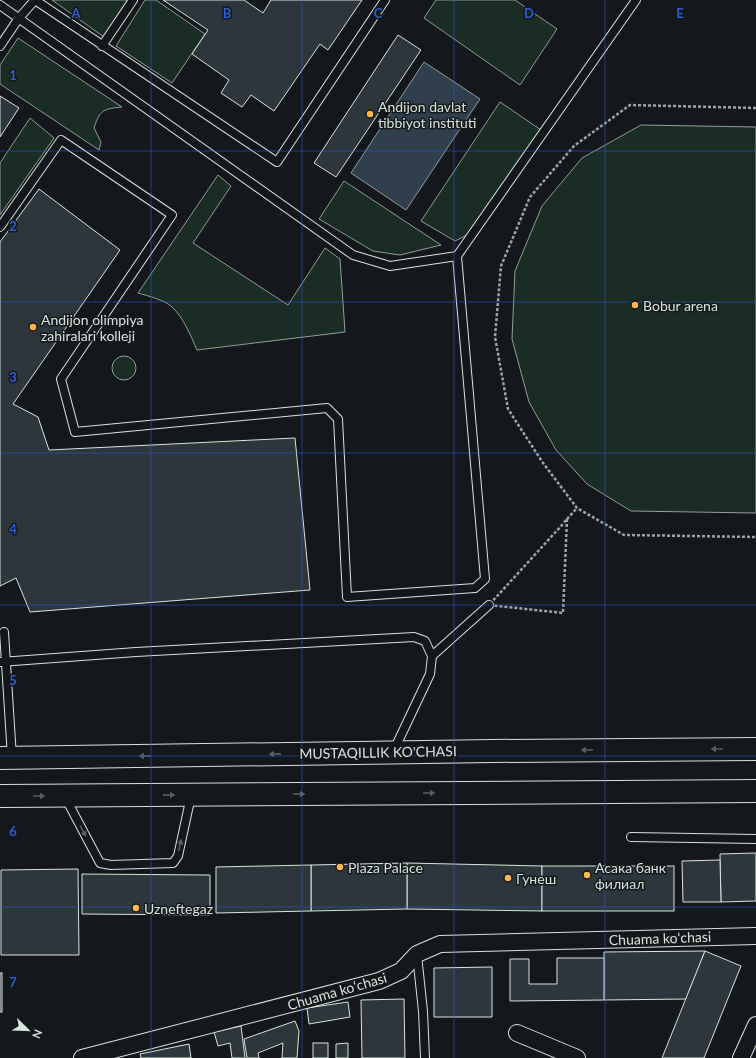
<svg xmlns="http://www.w3.org/2000/svg" width="756" height="1058" font-family="Lato,sans-serif">
  <rect width="100%" height="100%" fill="#14181c"/>
  <g fill="#1a2d24" stroke="#939e99">
    <path d="M52,0H128L104,37Z"/>
    <path d="M145,0H156L205,34L172,83L116,46Z"/>
    <path d="M436,0H515L557,29L520,85L424,18Z"/>
    <path d="M18,38L122,107C104,109 100,109 94,128L101,142L99,150L0,84V65Z"/>
    <path d="M500,102L541,130L467,235L455,241L421,221Z"/>
    <path d="M30,118L54,138L0,215V163Z"/>
    <path d="M641,125L756,127V513L631,511L587,484L556,450L529,402L512,339L515,271L542,206L582,158Z"/>
    <path d="M218,175L231,186L193,243L288,305L325,248L340,259L345,332L197,350C191,336 183,317 172,307C165,300 148,296 138,293Z"/>
    <path d="M344,181L441,245L400,255L373,251L319,219Z"/>
    <circle cx="124" cy="368" r="12"/>
  </g>
  <path fill="#2f3f4d" stroke="#939e99" d="M424,62L480,99L406,210L351,173Z"/>
  <g fill="#2c363c" stroke="#d8e6dc">
    <path d="M163,0H244L263,13L271,0H362L328,50L320,44L274,111L251,95L242,107L221,93L229,80L192,54L208,30Z"/>
    <path d="M398,35L421,50L336,177L314,163Z"/>
    <path d="M0,96L19,108L0,137Z"/>
    <path d="M39,189L120,250L13,404L38,417L49,450L295,438L310,590L30,612L16,578L0,586V242Z"/>
    <path d="M756,853V901L721,902L720,854Z"/>
    <path d="M720,860L721,902H683L682,861Z"/>
    <path d="M407,863L542,866V911L407,909Z"/>
    <path d="M407,863V909L311,911V865Z"/>
    <path d="M311,865V911L216,913V867Z"/>
    <rect x="542" y="866" width="132" height="45"/>
    <path d="M78,869L79,955H1V870Z"/>
    <path d="M82,874L210,875V915L82,914Z"/>
    <path d="M705,951L686,999L604,1000V952Z"/>
    <path d="M705,951L741,966L704,1058H662Z"/>
    <path d="M557,958H604V1000L510,1001V959H529V984H557Z"/>
    <path d="M492,967V1017H434V968Z"/>
    <rect x="0" y="973" width="2" height="39"/>
    <path d="M404,999L405,1058H362L361,1000Z"/>
    <path d="M348,1002L350,1017L309,1024L307,1008Z"/>
    <path d="M295,1021L299,1031L297,1058H282L283,1043L258,1053L259,1058H247L244,1039Z"/>
    <path d="M241,1026L245,1058H232L230,1043L218,1046L214,1032Z"/>
    <rect x="313" y="1043" width="15" height="15"/>
    <path d="M348,1043V1058H336V1044Z"/>
    <path d="M189,1044L191,1058H141L140,1054Z"/>
  </g>
  <g fill="none" stroke-linecap="round" stroke-linejoin="round">
    <defs>
      <g id="lane">
        <path d="M35,0L277,162L385,0"/>
        <path d="M0,5L353,255L390,266L457,256L636,0"/>
        <path d="M0,46L19,18L34,1L33,0"/>
        <path d="M102,46L133,0"/>
        <path d="M0,227L61,140L172,215L61,379L75,432L327,408L338,419L347,597L475,588L485,579L457,256"/>
        <path d="M4,632L12,757"/>
        <path d="M432,656L489,605"/>
        <path d="M0,662L136,652L414,637L425,641L432,656L430,674L394,750"/>
        <path d="M65,797L100,863L111,865L173,863L178,856L191,796"/>
        <path d="M631,837L756,839"/>
        <path d="M417,955L423,1011L425,1058"/>
      </g>
      <g id="street">
        <path d="M517,1033L577,1058"/>
        <path d="M82,1058L379,981L401,971L417,954L440,944L756,936"/>
        <path d="M741,1058L756,1025"/>
      </g>
      <g id="primary">
        <path d="M0,758L493,751L756,749"/>
        <path d="M0,796L756,791"/>
      </g>
    </defs>
    <use href="#lane" stroke="#d8e6dc" stroke-width="10"/>
    <use href="#street" stroke="#d8e6dc" stroke-width="18"/>
    <use href="#primary" stroke="#d8e6dc" stroke-width="24"/>
    <g stroke="#9da8a2" stroke-width="2.5" stroke-dasharray="3 2" stroke-linecap="butt">
      <path d="M756,108L630,105L574,146L530,197L501,266L495,337L508,409L543,463L577,508L624,535L756,537"/>
      <path d="M567,519L563,613L489,605L562,525Z"/>
      <path d="M567,519L577,508"/>
    </g>
    <use href="#lane" stroke="#14181c" stroke-width="8"/>
    <use href="#street" stroke="#14181c" stroke-width="16"/>
    <use href="#primary" stroke="#14181c" stroke-width="22"/>
  </g>
  <defs><path id="oneway-solid" d="M-6-.8H1V-3.2L6.5 0L1 3.2V.8H-6Z"/></defs>
  <g fill="#59605f">
    <use href="#oneway-solid" transform="translate(717 749) rotate(180)"/>
    <use href="#oneway-solid" transform="translate(587 750) rotate(180)"/>
    <use href="#oneway-solid" transform="translate(275 754) rotate(179)"/>
    <use href="#oneway-solid" transform="translate(145 756) rotate(179)"/>
    <use href="#oneway-solid" transform="translate(429 793)"/>
    <use href="#oneway-solid" transform="translate(299 794)"/>
    <use href="#oneway-solid" transform="translate(169 795) rotate(-1)"/>
    <use href="#oneway-solid" transform="translate(39 796)"/>
    <use href="#oneway-solid" transform="translate(83 831) rotate(62)"/>
    <use href="#oneway-solid" transform="translate(180 845) rotate(-78)"/>
  </g>
  <path fill="none" stroke="#305dd8" stroke-width="1" stroke-opacity="0.55" d="M151,0V1058M302,0V1058M454,0V1058M605,0V1058M0,151H756M0,302H756M0,453H756M0,605H756M0,756H756M0,907H756"/>
  <g fill="#ffb74d" stroke="#14181c" stroke-width="1.5">
    <circle cx="370" cy="114" r="4"/>
    <circle cx="635" cy="305" r="4"/>
    <circle cx="33" cy="327" r="4"/>
    <circle cx="340" cy="867" r="4"/>
    <circle cx="587" cy="875" r="4"/>
    <circle cx="508" cy="878" r="4"/>
    <circle cx="136" cy="908" r="4"/>
  </g>
  <g text-anchor="middle" dominant-baseline="central" stroke-width="3" stroke-linejoin="round" paint-order="stroke">
    <g font-size="14" fill="#d8e6dc" stroke="#14181c" text-anchor="start">
      <text x="378" y="106">Andijon davlat<tspan x="378" dy="16">tibbiyot instituti</tspan></text>
      <text x="643" y="305">Bobur arena</text>
      <text x="41" y="319">Andijon olimpiya<tspan x="41" dy="16">zahiralari kolleji</tspan></text>
      <text x="348" y="867">Plaza Palace</text>
      <text x="595" y="867">Асака банк<tspan x="595" dy="16">филиал</tspan></text>
      <text x="516" y="878">Гунеш</text>
      <text x="144" y="908">Uzneftegaz</text>
    </g>
    <g font-size="14" fill="#d8e6dc" stroke="#14181c">
      <text transform="translate(378 752) rotate(-1)">MUSTAQILLIK KO'CHASI</text>
      <text transform="translate(660 938) rotate(-2)">Chuama koʻchasi</text>
      <text transform="translate(337 991) rotate(-16)">Chuama koʻchasi</text>
    </g>
  </g>
  <g font-size="13" text-anchor="middle" font-weight="bold" fill="#305dd8" stroke="#14181c" stroke-width="3" stroke-linejoin="round" paint-order="stroke">
    <text x="76" y="18">A</text>
    <text x="227" y="18">B</text>
    <text x="378" y="18">C</text>
    <text x="529" y="18">D</text>
    <text x="680" y="18">E</text>
    <text x="13" y="80">1</text>
    <text x="13" y="231">2</text>
    <text x="13" y="382">3</text>
    <text x="13" y="534">4</text>
    <text x="13" y="685">5</text>
    <text x="13" y="836">6</text>
    <text x="13" y="987">7</text>
  </g>
  <g transform="translate(28 1030) rotate(113)" stroke="#14181c" stroke-width="3" paint-order="stroke">
  <path d="M0-3L7 15L0 10L-7 15Z" fill="#d8e6dc"/>
  <text y="-6" font-size="11" font-weight="bold" text-anchor="middle" fill="#d8e6dc">N</text>
  </g>
</svg>
